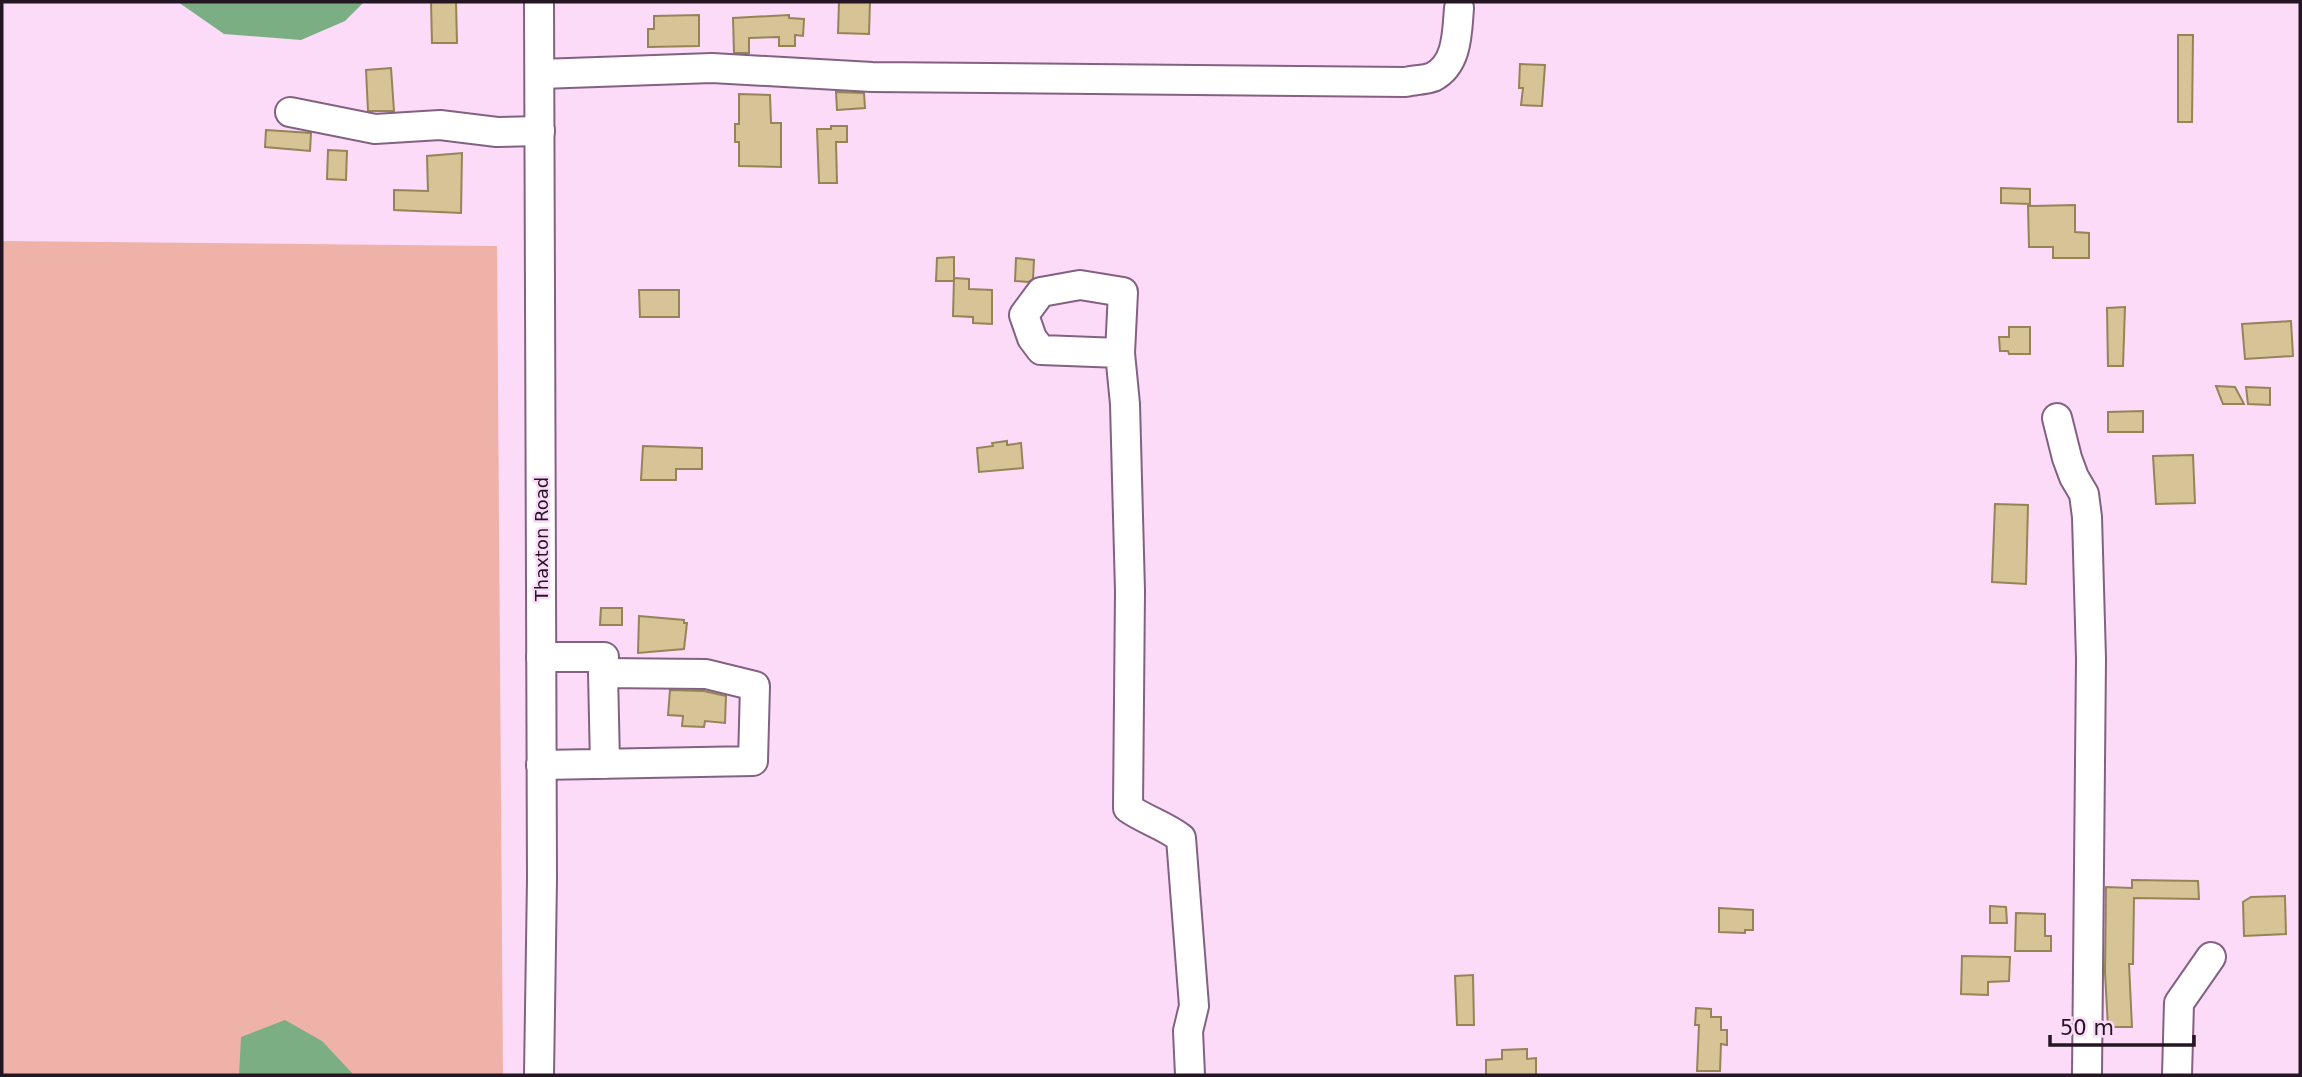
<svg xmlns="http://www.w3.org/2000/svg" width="2302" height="1077" font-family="'DejaVu Sans',sans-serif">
  <rect width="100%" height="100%" fill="#fbdbf8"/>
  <path fill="#eeb2a9" d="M2,241L497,246L503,1075H2Z"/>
  <g fill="#7cae84">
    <path d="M178,2H364L345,21L301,40L224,34Z"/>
    <path d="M285,1020L322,1041L352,1073L351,1075H239L241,1037Z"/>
  </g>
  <g fill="#d6c497" stroke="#958458" stroke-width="2">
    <path d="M431,2H456L457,43H432Z"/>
    <path d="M839,2H870L869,34L838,33Z"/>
    <path d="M699,15V46L648,47V29H654V16Z"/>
    <path d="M789,15V18L804,19L803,36L795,35V46H779V37L749,38V53H734L733,18Z"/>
    <path d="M2178,35H2193L2192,122H2178Z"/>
    <path d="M1520,64L1545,65L1542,106L1521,105L1523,88H1519Z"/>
    <path d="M391,68L394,111H368L366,70Z"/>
    <path d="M836,92L864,93L865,108L837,110Z"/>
    <path d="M739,94L770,95L771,123H781V167L739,166V142H735V124H739Z"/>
    <path d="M831,126H847V142H836L837,183H819L817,129H831Z"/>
    <path d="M266,130L311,133L310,151L265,147Z"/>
    <path d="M328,150L347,151L346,180L327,179Z"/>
    <path d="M462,153L461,213L394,210V190L428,191L427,156Z"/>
    <path d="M2001,188L2030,189V204L2001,203Z"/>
    <path d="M2075,205V232L2089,233V258H2053V247H2029L2028,206Z"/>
    <path d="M954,257V281H936L937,258Z"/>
    <path d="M1016,258L1034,260L1033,279L1028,282L1015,281Z"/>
    <path d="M954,278L969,279V289L992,290V324L973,323V317L953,316Z"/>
    <path d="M639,290H679V317H640Z"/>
    <path d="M2125,307L2123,366H2108L2107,308Z"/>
    <path d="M2291,321L2293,356L2245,359L2242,324Z"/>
    <path d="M2009,327H2030V354H2009L2008,351H2000L1999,337H2009Z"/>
    <path d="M2216,386L2235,387L2244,404H2223Z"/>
    <path d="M2246,387L2270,388V405L2248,404Z"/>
    <path d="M2143,411V432H2108V412Z"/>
    <path d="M1007,441V445L1021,443L1023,468L979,472L977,448L993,446L992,443Z"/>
    <path d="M643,446L702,448V469H676V480H641Z"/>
    <path d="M2193,455L2195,503L2156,504L2153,456Z"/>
    <path d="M1995,504L2028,505L2026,584L1992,582Z"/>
    <path d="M601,608H622V625H600Z"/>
    <path d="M639,616L684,620V623H687L684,649L638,653Z"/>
    <path d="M670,690L704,691L726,696L725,723L705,721L704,727L682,726L683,716L668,715Z"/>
    <path d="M2132,880L2198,881L2199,899L2134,898L2133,964H2129L2132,1027H2108L2105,973L2106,887L2132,888Z"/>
    <path d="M2285,896L2286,934L2244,936L2243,902L2251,897Z"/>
    <path d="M1990,906L2006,907L2007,923H1990Z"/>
    <path d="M1719,908L1753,910V930H1745V933L1719,932Z"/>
    <path d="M2016,913L2045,914V936H2051V951H2015Z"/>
    <path d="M1962,956L2010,957L2009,981L1988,982V995L1961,994Z"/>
    <path d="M1473,975L1474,1025H1457L1455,976Z"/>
    <path d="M1696,1008L1711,1009V1017H1721V1030H1727V1045L1721,1044L1720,1071H1697L1699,1025H1695Z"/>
    <path d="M1527,1049V1059L1536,1058V1075H1486V1060L1502,1059V1050Z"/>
  </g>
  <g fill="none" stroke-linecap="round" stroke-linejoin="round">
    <defs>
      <g id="minor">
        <path d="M539,2L542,879L539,1075"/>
        <path d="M540,74L712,68L872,77L1406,82C1414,80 1425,80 1433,77C1458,64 1457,32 1459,8"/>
        <path d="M290,112L375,129L440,125L497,132L540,131"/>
        <path d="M1120,353L1041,350L1032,338L1024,315L1041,292L1080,285L1123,292L1120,353L1125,404L1130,591L1128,808C1145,820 1164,825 1181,838L1194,1006L1188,1031L1190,1075"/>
        <path d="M2057,418L2067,458L2074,477L2084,494L2087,517L2091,659L2087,1075"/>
        <path d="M541,657H604"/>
        <path d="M541,765L753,761L755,686L706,674L603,673L605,764"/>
        <path d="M2177,1075L2179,1003L2211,957"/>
      </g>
    </defs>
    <use href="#minor" stroke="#836181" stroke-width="32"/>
    <use href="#minor" stroke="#fff" stroke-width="28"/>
  </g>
  <g text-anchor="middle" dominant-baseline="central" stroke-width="5" stroke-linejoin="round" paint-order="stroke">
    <g font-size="18" fill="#241623" stroke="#fbdbf8">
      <text transform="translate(541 539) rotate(-90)">Thaxton Road</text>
    </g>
  </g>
  <rect width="2302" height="1077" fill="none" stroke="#241623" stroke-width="7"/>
  <path d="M2050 1035v10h144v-10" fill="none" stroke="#241623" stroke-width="3.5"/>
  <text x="2060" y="1035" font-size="21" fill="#241623" stroke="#fbdbf8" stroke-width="5" paint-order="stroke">50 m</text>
</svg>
